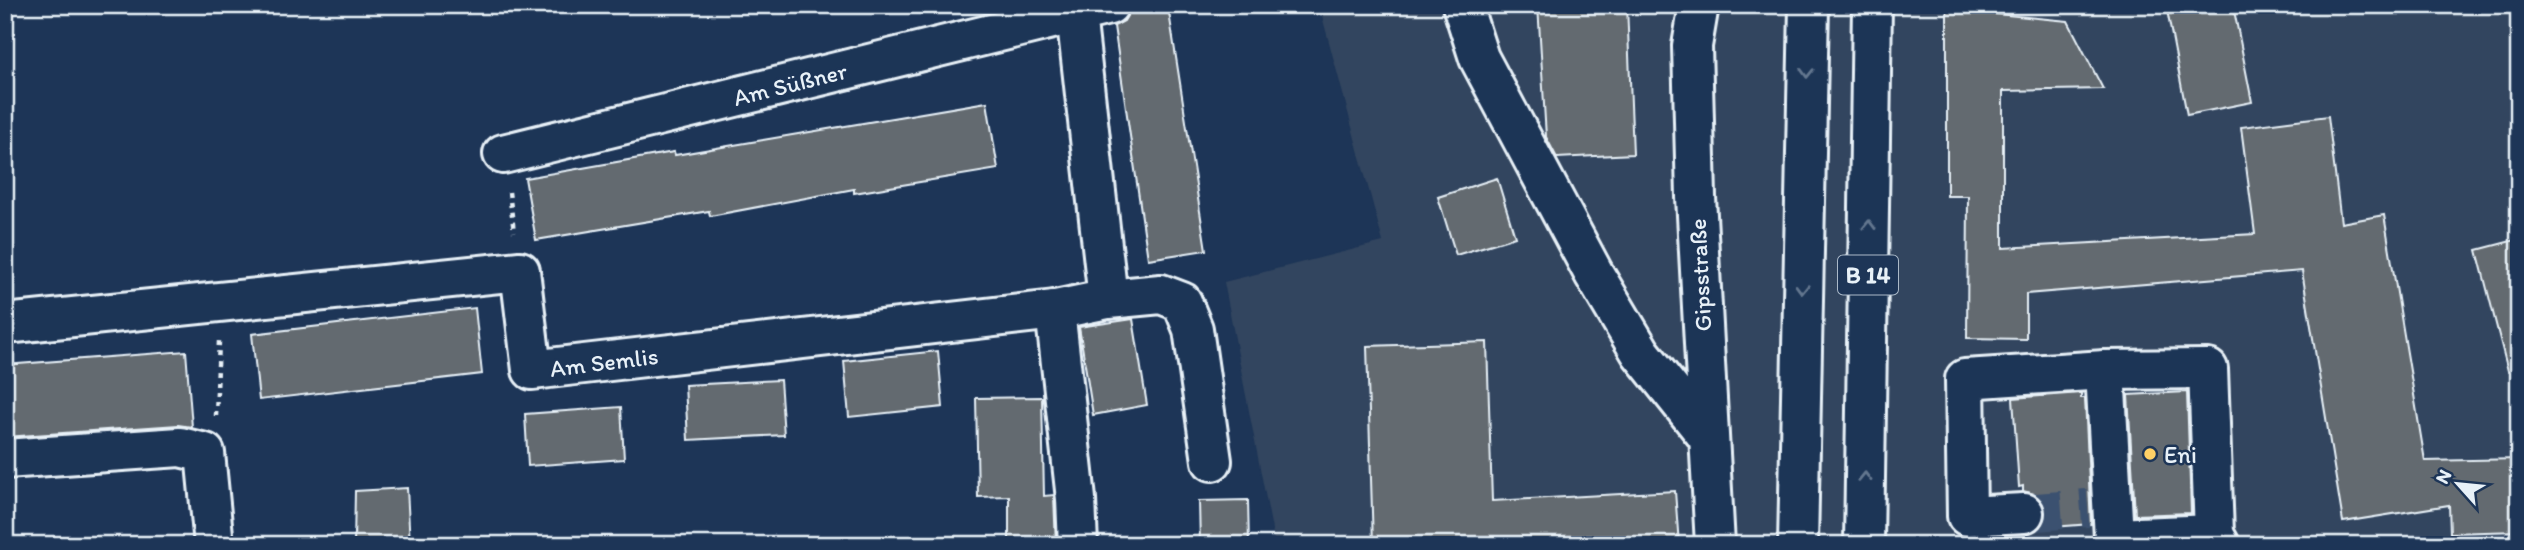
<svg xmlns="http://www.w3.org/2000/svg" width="2524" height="550" font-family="Itim,sans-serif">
  <rect width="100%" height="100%" fill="#1d3557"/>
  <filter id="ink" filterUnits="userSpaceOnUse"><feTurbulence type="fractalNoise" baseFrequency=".0143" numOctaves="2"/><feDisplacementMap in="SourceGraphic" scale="14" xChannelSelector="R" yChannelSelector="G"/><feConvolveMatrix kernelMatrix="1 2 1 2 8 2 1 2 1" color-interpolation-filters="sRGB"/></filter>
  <g filter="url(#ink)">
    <path fill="#32455e" d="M1319,5H2519V545H1275L1224,282L1383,242Z"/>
    <g fill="#636a6f" stroke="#e8f1f8" stroke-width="2">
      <path d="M1538,5H1627L1633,154L1557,158L1546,137Z"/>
      <path d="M2166,5H2233L2252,102L2187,115Z"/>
      <path d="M1168,6L1206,250L1148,259L1114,26L1124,21L1129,12Z"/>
      <path d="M1947,9L2068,21L2103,89L2003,91V248L2255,234L2241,127L2328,116L2341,223L2384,215L2425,461L2519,459V531L2450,533L2449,505L2343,522L2302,271L2026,294V339L1967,338L1968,196H1947Z"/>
      <path d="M987,102L998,169L854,193V189L710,216L709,211L536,240L525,178L674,152L675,155Z"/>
      <path d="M1497,178L1515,237L1456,255L1438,197Z"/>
      <path d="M2519,239V370L2508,371L2477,250Z"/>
      <path d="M475,308L482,374L259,400L252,334Z"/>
      <path d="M1133,319L1147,405L1093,415L1079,327Z"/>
      <path d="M1487,342L1492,501L1675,491L1679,545H1373L1367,346Z"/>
      <path d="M186,351L192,427L178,425L5,437V365Z"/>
      <path d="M938,351L943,407L849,417L844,361Z"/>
      <path d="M780,380L784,435L688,440L685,385Z"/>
      <path d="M2187,392L2191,513L2135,515L2128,395Z"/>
      <path d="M2081,393V398H2085L2091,524L2039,528L2044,522L2046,513L2043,502L2034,494L2023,491V486L2019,487L2013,398Z"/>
      <path d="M1042,397L1044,496L1054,495L1056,545H1009V496L978,497L976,398Z"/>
      <path d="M621,407L624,459L528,466L525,414Z"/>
      <path d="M407,488L410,545H354L355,491Z"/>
      <path d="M1248,500L1249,545H1200L1199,501Z"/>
    </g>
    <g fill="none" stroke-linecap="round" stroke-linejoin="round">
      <path stroke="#3b516f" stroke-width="38" stroke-dasharray="38 19" stroke-linecap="butt" d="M2024,513L2088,508"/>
      <defs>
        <g id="minor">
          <path d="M1462,5L1479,58L1594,274L1641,353L1708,437"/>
          <path d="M1699,5L1692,46L1696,197L1715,545"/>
          <path d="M1076,14L1108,299"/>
          <path d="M503,154L1109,5"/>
          <path d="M1055,310L1076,499L1078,545"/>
          <path d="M5,324L520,271L532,370L1055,310L1108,299L1161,294L1182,302L1193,329L1212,461"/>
          <path d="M2105,370L2114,538L2111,545"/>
          <path d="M5,459L180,447L205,453L214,545"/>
          <path d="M2024,513L1967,516L1965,379L2105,370L2208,369L2214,534L2220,545"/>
          <path d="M2114,538L2214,534"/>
        </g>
        <g id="highway">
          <path d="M1798,545L1809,5"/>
          <path d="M1864,545L1872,5"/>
        </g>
      </defs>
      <use href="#minor" stroke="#e8f1f8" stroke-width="44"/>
      <use href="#highway" stroke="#e8f1f8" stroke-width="44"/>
      <g stroke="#e8f1f8" stroke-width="4.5" stroke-dasharray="5 5" stroke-linecap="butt">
        <path d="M509,192L514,232"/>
        <path d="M216,416L219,341"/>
      </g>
      <use href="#minor" stroke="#1d3557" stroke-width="38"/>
      <use href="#highway" stroke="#1d3557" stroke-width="38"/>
    </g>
    <defs><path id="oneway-chevron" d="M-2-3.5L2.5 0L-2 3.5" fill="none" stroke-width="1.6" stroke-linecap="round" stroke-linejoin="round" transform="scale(1.75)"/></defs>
    <g stroke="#64778f">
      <use href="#oneway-chevron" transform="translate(1807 73) rotate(91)"/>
      <use href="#oneway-chevron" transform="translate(1869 225) rotate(-89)"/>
      <use href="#oneway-chevron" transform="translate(1802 289) rotate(91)"/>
      <use href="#oneway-chevron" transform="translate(1865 477) rotate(-89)"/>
    </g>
  </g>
  <circle fill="#ffd166" stroke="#1d3557" stroke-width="2.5" cx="2150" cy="454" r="7"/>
  <g text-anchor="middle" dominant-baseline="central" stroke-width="5" stroke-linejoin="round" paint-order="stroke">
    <rect fill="#1d3557" stroke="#abb9c8" stroke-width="2" x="1838" y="255.5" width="60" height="39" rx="5"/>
    <g font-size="23" font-weight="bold" fill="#e8f1f8">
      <text x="1868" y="275">B 14</text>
    </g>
    <g font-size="24" fill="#e8f1f8" stroke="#1d3557">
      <text transform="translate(790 84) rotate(-14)">Am Süßner</text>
      <text transform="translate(1700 275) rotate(-93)">Gipsstraße</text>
      <text transform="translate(604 362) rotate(-7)">Am Semlis</text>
    </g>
    <g font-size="24" fill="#e8f1f8" stroke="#1d3557" text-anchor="start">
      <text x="2164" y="454">Eni</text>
    </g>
  </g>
  <rect width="2524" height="550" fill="none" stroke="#1d3557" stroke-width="28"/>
  <rect x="14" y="14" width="2496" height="522" fill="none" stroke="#e8f1f8" stroke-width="2.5" filter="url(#ink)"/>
  <g transform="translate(2458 484) rotate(297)" stroke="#1d3557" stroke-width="5" paint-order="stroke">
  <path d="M0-5L12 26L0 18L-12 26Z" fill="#e8f1f8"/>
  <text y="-10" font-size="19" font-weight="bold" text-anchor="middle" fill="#e8f1f8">N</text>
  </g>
</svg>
